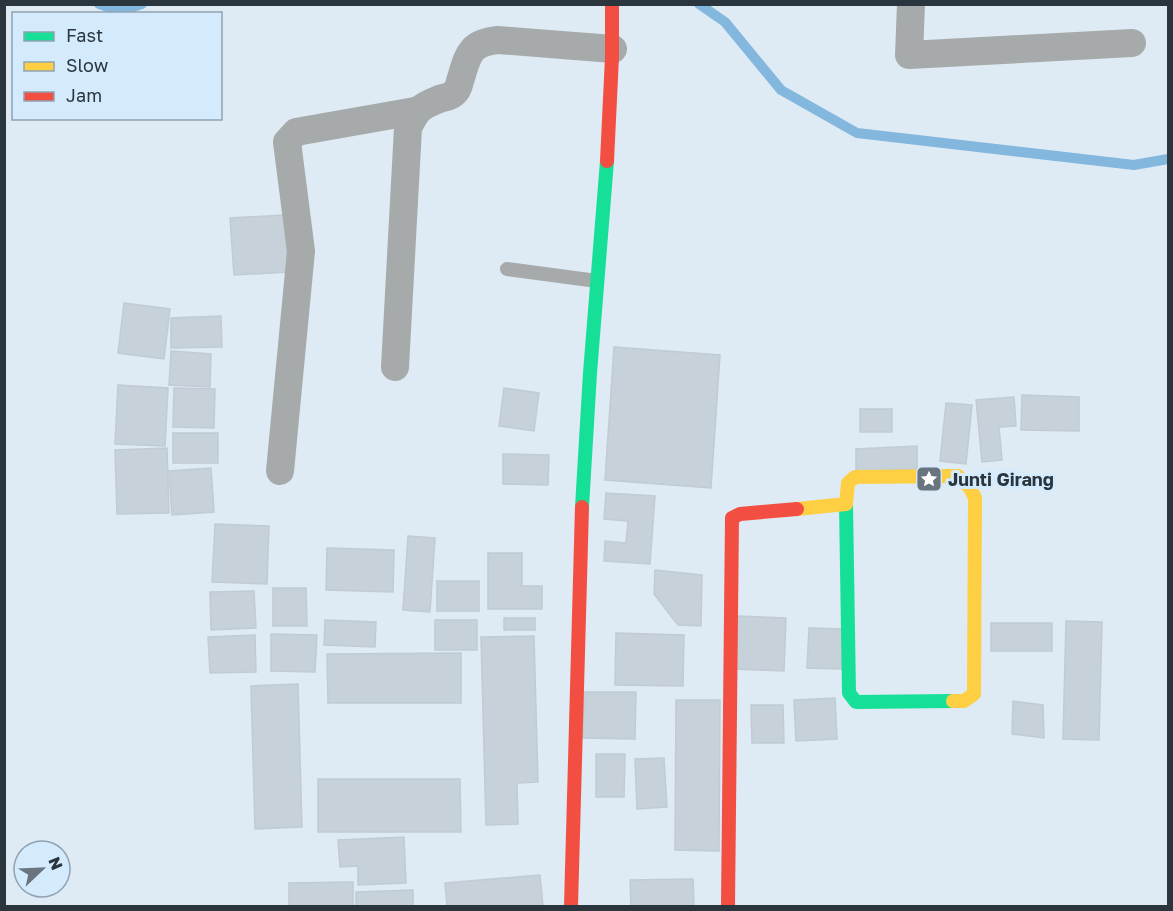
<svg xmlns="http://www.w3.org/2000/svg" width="1173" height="911" font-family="'Golos Text',sans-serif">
  <rect width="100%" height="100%" fill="#deeaf4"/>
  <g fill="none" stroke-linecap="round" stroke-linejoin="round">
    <g stroke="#83b7de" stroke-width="10">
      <path d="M99,4L120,11L142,4"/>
      <path d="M699,4L725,22L781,90L857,133L1134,165L1168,159"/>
    </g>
  </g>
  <g fill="#c6d1da" stroke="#c0cbd4" stroke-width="1.5">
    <path d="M284,215L288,272L234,275L230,218Z"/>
    <path d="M124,303L170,309L164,359L118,353Z"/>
    <path d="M221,316L222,347L171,348V318Z"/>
    <path d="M614,347L720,355L711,488L605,480Z"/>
    <path d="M171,351L211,354L210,387L169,385Z"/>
    <path d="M118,385L168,388L165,446L115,444Z"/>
    <path d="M174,388L215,389L214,428L173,427Z"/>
    <path d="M504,388L539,393L534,431L499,426Z"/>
    <path d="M1022,395L1079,397V431L1021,430Z"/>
    <path d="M1014,397L1016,426L999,427L1002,460L982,462L976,400Z"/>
    <path d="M946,403L972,405L966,464L940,461Z"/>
    <rect x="860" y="409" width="32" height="23"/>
    <rect x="173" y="433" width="45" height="30"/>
    <path d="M917,446V469L856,471V449Z"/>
    <path d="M167,448L169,513L117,514L115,450Z"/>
    <path d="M503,454L549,455L548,485L503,484Z"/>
    <path d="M211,468L214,512L172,515L169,471Z"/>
    <path d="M606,493L655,496L650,564L604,561L605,541L626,543L628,521L604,519Z"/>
    <path d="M215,524L269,526L267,584L212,582Z"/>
    <path d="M408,536L435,538L430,612L403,610Z"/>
    <path d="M327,548L394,550L393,592L326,590Z"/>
    <path d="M488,553H522V586H542V609H488Z"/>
    <path d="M655,570L702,575L701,626L678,625L654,594Z"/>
    <rect x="437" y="581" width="42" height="30"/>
    <path d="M273,588H306L307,626H273Z"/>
    <path d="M254,591L256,628L211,630L210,592Z"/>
    <path d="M737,616L786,618L784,671L735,669Z"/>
    <rect x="504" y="618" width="31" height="12"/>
    <path d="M325,620L376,622L375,647L324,645Z"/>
    <rect x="435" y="620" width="42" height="30"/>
    <path d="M1066,621L1102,622L1099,740L1063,739Z"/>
    <rect x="991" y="623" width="61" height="28"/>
    <path d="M809,628L844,629L842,669L807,668Z"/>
    <path d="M616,633L684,635L683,686L615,685Z"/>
    <path d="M271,634L317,635L315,672L271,671Z"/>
    <path d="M255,635L256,672L210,673L208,637Z"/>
    <path d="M534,636L538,782L517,783L518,824L486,825L481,637Z"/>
    <path d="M461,653V703H328L327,654Z"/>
    <path d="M298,684L302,827L255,829L251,686Z"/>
    <path d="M584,692H636L635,739L583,738Z"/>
    <path d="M835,698L837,739L796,741L794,700Z"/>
    <path d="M676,700H720L719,851L675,850Z"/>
    <path d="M1013,701L1043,705L1044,738L1012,734Z"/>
    <path d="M751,705H783L784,743H752Z"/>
    <path d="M596,754H625L624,797H596Z"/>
    <path d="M664,758L667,807L637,809L635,759Z"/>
    <path d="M318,779H460L461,832H318Z"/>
    <path d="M404,837L406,883L358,885V866L340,867L338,840Z"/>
    <path d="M540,875L543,906H447L445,883Z"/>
    <path d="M693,879L694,906H631L630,880Z"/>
    <path d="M353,882V906H289V883Z"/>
    <path d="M413,890V906H356V892Z"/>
  </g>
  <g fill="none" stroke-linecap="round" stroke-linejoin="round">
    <path stroke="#a7aaaa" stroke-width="14" d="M507,269L597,281"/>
    <g stroke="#a7aaaa" stroke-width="28">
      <path d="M911,4L909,55L1132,43"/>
      <path d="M395,367L408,128C416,111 419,107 437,100C443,97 449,98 454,93C458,90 459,86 460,81C468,56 468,43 498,40L613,49"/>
      <path d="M280,471L301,251L287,142L296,132L415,111"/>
    </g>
    <g stroke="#16e098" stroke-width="14">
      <path d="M846,504L849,693L856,702L953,701"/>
      <path d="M582,507L590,373L607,161"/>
    </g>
    <path stroke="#ffcf43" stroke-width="14" d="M797,509L846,504L848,483L855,477L958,476L970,488L975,498L974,694L964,701H953"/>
    <g stroke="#f24e42" stroke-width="14">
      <path d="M607,161L612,57V4"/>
      <path d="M571,906L582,507"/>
      <path d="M728,906L732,518L740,514L797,509"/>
    </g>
  </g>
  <defs>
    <symbol id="sight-square" viewBox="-11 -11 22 22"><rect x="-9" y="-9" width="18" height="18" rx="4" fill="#69747e" stroke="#d4ebfe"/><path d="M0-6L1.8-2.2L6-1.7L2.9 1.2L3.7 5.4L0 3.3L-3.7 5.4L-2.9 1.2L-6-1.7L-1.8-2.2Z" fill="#fff"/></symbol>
  </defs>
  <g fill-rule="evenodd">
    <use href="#sight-square" x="914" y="464" width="30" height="30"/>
  </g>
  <g text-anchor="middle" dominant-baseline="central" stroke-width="6" stroke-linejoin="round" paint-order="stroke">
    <g font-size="18" font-weight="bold" fill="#2a353e" stroke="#d4ebfe" text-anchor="start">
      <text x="948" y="479">Junti Girang</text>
    </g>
  </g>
  <rect width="1173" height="911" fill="none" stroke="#2a353e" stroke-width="12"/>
  <rect x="12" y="12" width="210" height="108" fill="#d4ebfe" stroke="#90a2b1" stroke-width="1.5"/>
  <rect x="24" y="32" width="30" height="9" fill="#16e098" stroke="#90a2b1" stroke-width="1.5"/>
  <text x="66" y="42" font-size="18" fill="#2a353e">Fast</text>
  <rect x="24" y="62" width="30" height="9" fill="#ffcf43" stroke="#90a2b1" stroke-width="1.5"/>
  <text x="66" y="72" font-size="18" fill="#2a353e">Slow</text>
  <rect x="24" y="92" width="30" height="9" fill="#f24e42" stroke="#90a2b1" stroke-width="1.5"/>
  <text x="66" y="102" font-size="18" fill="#2a353e">Jam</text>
  <g transform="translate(42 869) rotate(67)"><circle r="28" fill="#d4ebfe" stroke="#90a2b1" stroke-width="1.5"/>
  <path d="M0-4.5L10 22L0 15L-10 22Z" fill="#69747e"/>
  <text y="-9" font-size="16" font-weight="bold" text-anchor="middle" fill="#2a353e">N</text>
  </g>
</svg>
